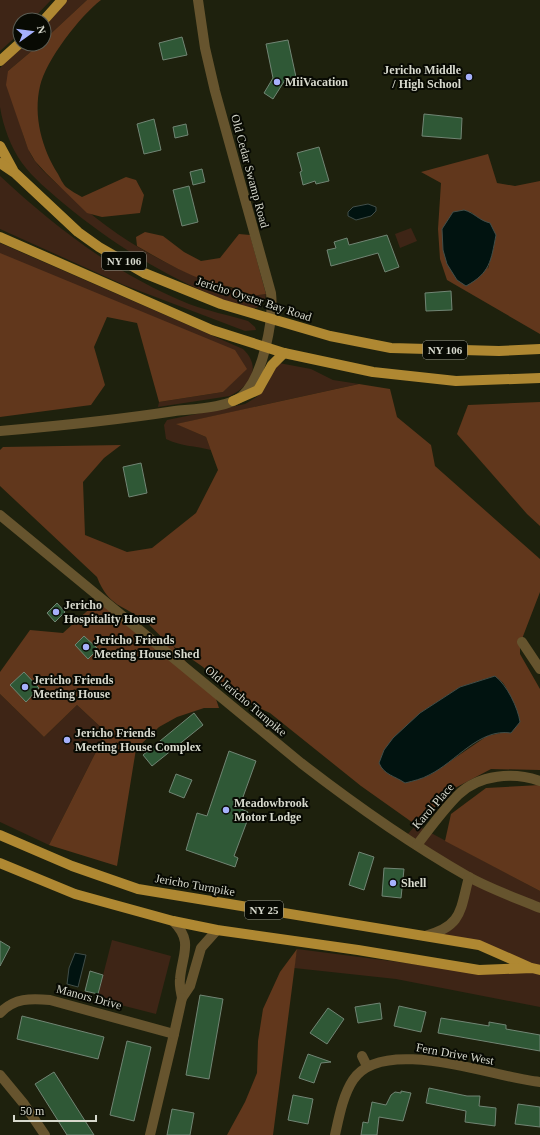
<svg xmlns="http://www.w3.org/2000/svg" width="540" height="1135" font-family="'Times New Roman',serif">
  <rect width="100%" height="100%" fill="#1e210d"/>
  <g fill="#3e2516">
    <path d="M0,0H51L32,20H20V33L0,51Z"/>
    <path d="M65,0H87L44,40V22Z"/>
    <path d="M22,44H40L8,71C14,96 21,141 35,161C43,172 53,180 63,189C104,229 152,259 205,280C213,284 223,284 231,288C246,293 249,297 266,294L265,300C263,303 260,307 256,308C244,311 218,297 207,293C153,269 109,241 63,203C49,191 33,178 22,163C11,148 3,126 0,107C0,95 0,80 0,68Z"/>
    <path d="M0,176C56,228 117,275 189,304C208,311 228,315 248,321L255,327L256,330L245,331L124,285L0,229Z"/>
    <path d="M411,228L417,241L400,248L395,234Z"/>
    <path d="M0,243L243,349C262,367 251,386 230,396L158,407L159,402L223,392L246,369L0,254Z"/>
    <path d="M279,363L311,369L333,380L359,384L177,424L206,437L211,450C196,446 179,446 166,439L164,425L167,420L245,404C252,400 260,396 265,388C270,380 272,371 279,363Z"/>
    <path d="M0,694L44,737L77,705L106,732L49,845L0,822Z"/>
    <path d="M416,825L540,891V1007L396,979L294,968L297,949L477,972L532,968L479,944L425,935L454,919L468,877L404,838Z"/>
    <path d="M112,940L171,956L156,1014L97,999Z"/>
  </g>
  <g fill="#61371c" fill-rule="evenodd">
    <path d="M87,0H101C80,16 46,60 40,86C33,116 42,149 58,174C60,178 63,184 66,187C71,191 77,194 82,197L126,177L136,180L144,195L140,213L102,217L87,213L46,173L35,161L28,149L6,85L8,71L40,44H44V40Z"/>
    <path d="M488,154L497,183L515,186L540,181V334L447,280L440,259L438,229L441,183L421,172ZM471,212L496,235L488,269Z"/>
    <path d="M145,232L163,236L184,252L201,261L220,258L239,234L250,235L266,294C249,297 246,293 231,287C223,285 214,284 206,281C182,272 159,259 137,246L136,237Z"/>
    <path d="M0,253L235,350L247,369L223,392L159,402L137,323L107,317L94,347L105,385L91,405L0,417Z"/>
    <path d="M359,384L390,389L397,417L431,445L435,466L540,559V592L520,644V654L540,689V770L491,769L455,788L416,825L361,786L270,713L230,694L203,667L173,646L216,699L219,708H204L177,717L159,727L136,749L117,866L49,845L106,732L77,705L44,737L0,694V672L30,630L63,633L96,603L100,602L155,639H164C158,634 152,627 146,622C123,604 109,608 97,577L0,486V450L3,447L121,445L104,458L83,482L85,535L127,552L152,548L196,513L218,470L206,437L176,424ZM491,677C511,681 504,694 515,705L505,732L487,736L430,775L412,781L392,774L406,727L420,713L460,687Z"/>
    <path d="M540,402V526L527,514L457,434L468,405Z"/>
    <path d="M540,785V891L445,841L451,814L486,788Z"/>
    <path d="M297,949L273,1135H227L245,1102L257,1073L258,1041L263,1009L280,972Z"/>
  </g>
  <g fill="#011310" stroke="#414e49">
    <path d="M368,204L376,207V211L371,216L356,220L348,216V212L353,207Z"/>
    <path d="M464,210C475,213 478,220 490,223L496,235C491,261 490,273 466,286L457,280L447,264L443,250L442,229L453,212Z"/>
    <path d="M495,676C507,685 518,708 520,722L511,733C479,728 456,762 429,775C422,779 413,781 405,783C395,776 384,775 379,763L384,750L393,738L420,713L460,687Z"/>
    <path d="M75,953L86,955L78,987L67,984L69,968Z"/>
  </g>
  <g fill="#2f5836" stroke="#718574">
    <path d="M182,37L187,55L163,60L159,43Z"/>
    <path d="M288,40L296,77L285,80L273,99L264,93L273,78L266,44Z"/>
    <path d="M424,114L462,118L461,139L422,136Z"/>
    <path d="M154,119L161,150L144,154L137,124Z"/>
    <path d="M186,124L188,135L175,138L173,127Z"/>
    <path d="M319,147L329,181L316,184L315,181L303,185L300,172L302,171L297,153Z"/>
    <path d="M202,169L205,182L193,185L190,172Z"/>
    <path d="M189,186L198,222L182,226L173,190Z"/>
    <path d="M387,235L399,267L385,272L378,253L331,266L327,250L336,248L334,242L347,238L349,245Z"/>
    <path d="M451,291L452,310L426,311L425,293Z"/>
    <path d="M141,463L147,493L129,497L123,467Z"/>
    <path d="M57,603L65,612L55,622L47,613Z"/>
    <path d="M84,636L98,649L88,659L75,645Z"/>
    <path d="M24,672L39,688L26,702L10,685Z"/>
    <path d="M194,713L203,725L152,766L143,755Z"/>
    <path d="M229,751L256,761L239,808L248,812L246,816H249L234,856L238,858L235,867L186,850L197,813L207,816Z"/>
    <path d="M176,774L192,780L184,798L169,792Z"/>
    <path d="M359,852L374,857L364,890L349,885Z"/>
    <path d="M384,868L404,869L401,898L382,896Z"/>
    <path d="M0,941L10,947L0,966Z"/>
    <path d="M90,971L103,975L98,994L85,991Z"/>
    <path d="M200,995L223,999L209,1079L186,1075Z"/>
    <path d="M380,1003L382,1019L358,1023L355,1007Z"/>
    <path d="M399,1006L426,1012L421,1032L394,1026Z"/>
    <path d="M328,1008L344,1019L327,1044L310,1033Z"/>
    <path d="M22,1016L104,1037L98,1059L17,1039Z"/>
    <path d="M441,1018L489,1026V1022L506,1025V1029L540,1035V1051L438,1033Z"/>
    <path d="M127,1041L151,1047L134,1121L110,1115Z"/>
    <path d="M308,1054L331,1062L321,1063L314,1083L299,1078Z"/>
    <path d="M54,1072L94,1135H67L35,1084Z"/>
    <path d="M429,1088L467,1096H480L479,1106L496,1108L495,1126L465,1122L466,1111L426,1103Z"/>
    <path d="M401,1091L411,1093L403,1121L379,1117L377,1135H361L363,1122L368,1123L372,1102L386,1105L391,1095L395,1092L401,1093Z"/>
    <path d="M293,1095L313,1099L308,1124L288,1120Z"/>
    <path d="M518,1104L540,1107V1127L515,1124Z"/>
    <path d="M172,1109L194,1113L190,1135H167Z"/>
  </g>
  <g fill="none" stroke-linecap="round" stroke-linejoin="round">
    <g stroke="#66542e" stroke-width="10">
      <path d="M0,431C58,426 117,420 175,411C193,409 228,408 242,396C263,378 274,319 271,293L215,91L205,48L198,0"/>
      <path d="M0,515L301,763C354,804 409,843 467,876C490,889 516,898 540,908"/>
      <path d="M522,642L540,669"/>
      <path d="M417,845C430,828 443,810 458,795C479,774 514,772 540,781"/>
      <path d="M173,921C194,942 182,954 180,979C179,985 181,992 182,998L190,986L201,948L217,930"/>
      <path d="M425,936C463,926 460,910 469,877"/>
      <path d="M0,1013C14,998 31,998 50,1000L174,1034L150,1135"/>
      <path d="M174,1034L182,998"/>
      <path d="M362,1056L367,1066"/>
      <path d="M0,1075L24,1104L45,1135"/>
      <path d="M335,1135C339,1117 343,1095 353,1080C383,1034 495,1078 540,1082"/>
    </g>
    <g stroke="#af8832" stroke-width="10">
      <path d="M44,20L62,0"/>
      <path d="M0,61L20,43"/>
      <path d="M0,146L13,170"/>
      <path d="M0,163L15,173L78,232L99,247L144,273L221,304L330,336L391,348L499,351L540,349"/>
      <path d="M0,237L212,330L284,353L373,372L456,381L540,378"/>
      <path d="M233,401L258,390L272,365L284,353"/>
      <path d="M0,835L72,866L138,889L479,945L529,967"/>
      <path d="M0,863L75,894L173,921L217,930L358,950L479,970L532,968L540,970"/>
    </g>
  </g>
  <g fill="#a6b1fc" stroke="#080a03" stroke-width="1.5">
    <circle cx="469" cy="77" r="4"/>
    <circle cx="277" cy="82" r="4"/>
    <circle cx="56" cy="612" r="4"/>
    <circle cx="86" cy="647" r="4"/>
    <circle cx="25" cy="687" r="4"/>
    <circle cx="67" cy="740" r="4"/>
    <circle cx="226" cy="810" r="4"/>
    <circle cx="393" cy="883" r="4"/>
  </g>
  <g text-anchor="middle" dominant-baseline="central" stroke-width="4" stroke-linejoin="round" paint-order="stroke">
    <g fill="#080a03" stroke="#999b90" stroke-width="1">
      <rect x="102" y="252" width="44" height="18" rx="3"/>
      <rect x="423" y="341" width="44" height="18" rx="3"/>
      <rect x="245" y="901" width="38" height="18" rx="3"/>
    </g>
    <g font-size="11" font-weight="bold" fill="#d7d9cd">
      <text x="124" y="261">NY 106</text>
      <text x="445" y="350">NY 106</text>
      <text x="264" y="910">NY 25</text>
    </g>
    <g font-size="12" font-weight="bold" fill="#d7d9cd" stroke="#080a03" text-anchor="start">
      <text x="461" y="70" text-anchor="end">Jericho Middle<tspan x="461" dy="14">/ High School</tspan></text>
      <text x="285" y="82">MiiVacation</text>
      <text x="64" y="605">Jericho<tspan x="64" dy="14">Hospitality House</tspan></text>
      <text x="94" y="640">Jericho Friends<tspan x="94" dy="14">Meeting House Shed</tspan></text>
      <text x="33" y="680">Jericho Friends<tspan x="33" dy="14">Meeting House</tspan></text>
      <text x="75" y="733">Jericho Friends<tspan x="75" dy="14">Meeting House Complex</tspan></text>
      <text x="234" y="803">Meadowbrook<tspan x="234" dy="14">Motor Lodge</tspan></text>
      <text x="401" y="883">Shell</text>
    </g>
    <g font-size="12" fill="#d7d9cd" stroke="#080a03">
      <text transform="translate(250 171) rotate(75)">Old Cedar Swamp Road</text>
      <text transform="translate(254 299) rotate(18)">Jericho Oyster Bay Road</text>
      <text transform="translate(246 701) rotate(40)">Old Jericho Turnpike</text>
      <text transform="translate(433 806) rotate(-49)">Karol Place</text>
      <text transform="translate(195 885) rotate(10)">Jericho Turnpike</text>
      <text transform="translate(89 997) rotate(15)">Manors Drive</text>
      <text transform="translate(455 1054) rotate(10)">Fern Drive West</text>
    </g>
  </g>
  <g transform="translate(32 32) rotate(76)"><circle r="19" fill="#080a03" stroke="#5b5d54"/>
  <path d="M0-3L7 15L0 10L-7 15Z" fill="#a6b1fc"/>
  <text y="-6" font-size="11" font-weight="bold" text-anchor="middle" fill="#d7d9cd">N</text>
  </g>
  <path d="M14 1115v6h82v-6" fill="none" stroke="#d7d9cd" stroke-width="2"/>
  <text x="20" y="1115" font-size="12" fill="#d7d9cd" stroke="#080a03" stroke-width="3" paint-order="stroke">50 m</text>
</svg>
